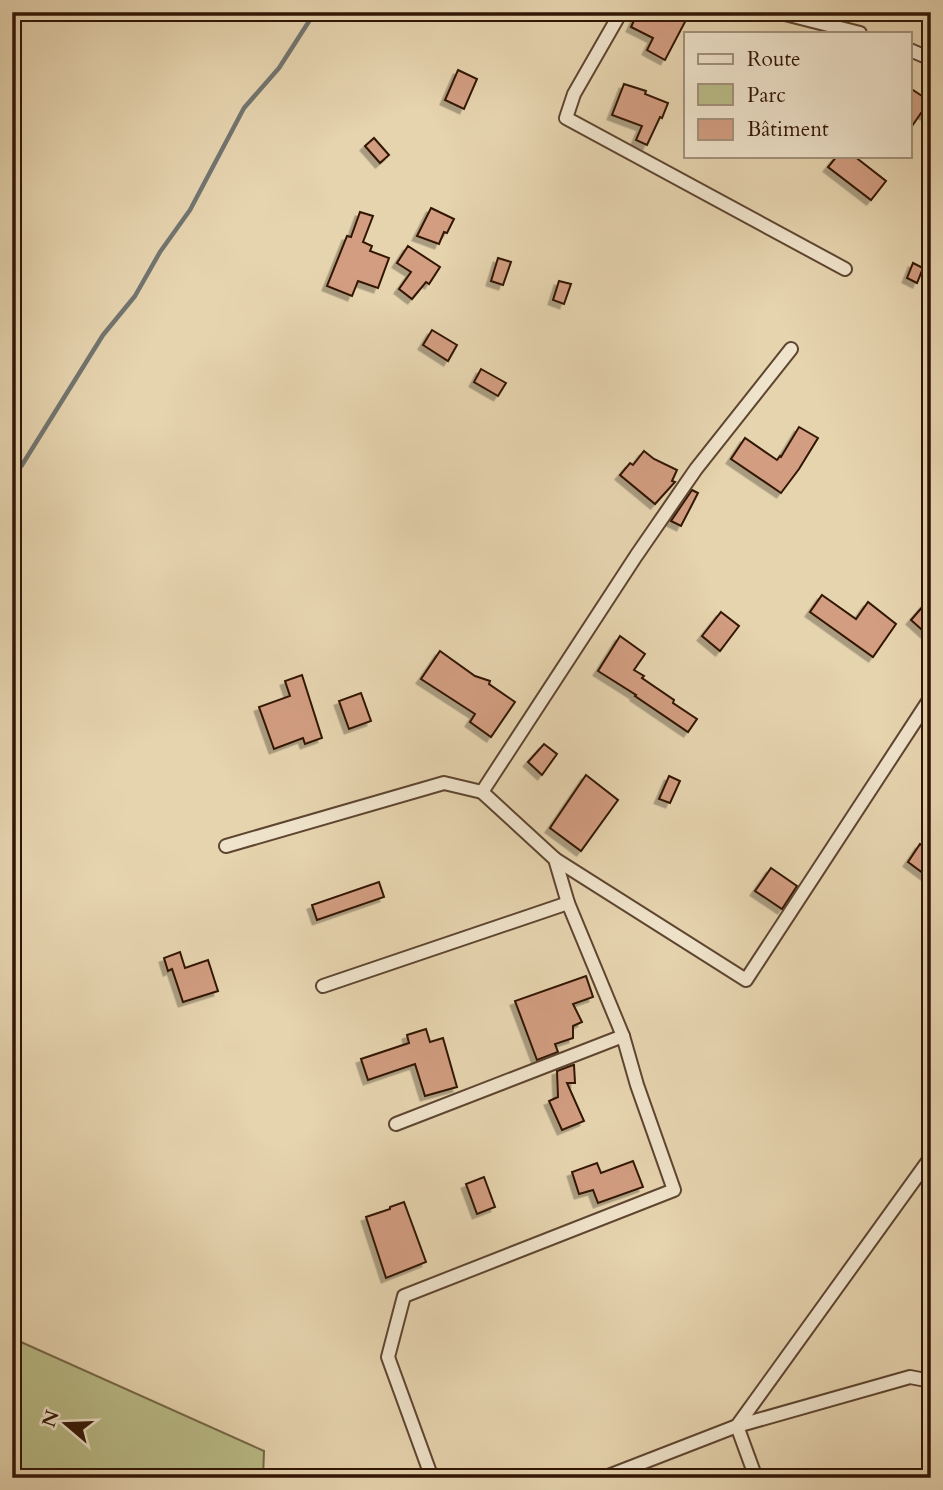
<svg xmlns="http://www.w3.org/2000/svg" width="943" height="1490" font-family="Cardo,serif">
  <defs>
    <filter id="shadow"><feDropShadow dx="-4.5" dy="4.5" stdDeviation="0" flood-color="#0004"/></filter>
  </defs>
  <rect width="100%" height="100%" fill="#e6d4af"/>
  <filter id="stains"><feTurbulence type="fractalNoise" baseFrequency=".00286" numOctaves="4"/><feColorMatrix values="0 0 0 0 .2 0 0 0 0 .09 0 0 0 0 .02 0 0 0 .5 -.17"/></filter>
  <radialGradient id="worn" r=".72"><stop offset=".6" stop-color="#630" stop-opacity="0"/><stop offset="1" stop-color="#630" stop-opacity=".3"/></radialGradient>
  <path fill="#b9bc88" stroke="#756846" stroke-width="2" d="M12,1338L264,1451L263,1478H12Z"/>
  <g fill="none" stroke-linecap="round" stroke-linejoin="round">
    <path stroke="#727570" stroke-width="4.5" d="M12,477L22,465L103,335L135,296L160,252L190,210L244,108L279,68L315,12"/>
  </g>
  <g fill="#d29d81" stroke="#311505" stroke-width="2" filter="url(#shadow)">
    <path d="M638,12H688L684,19L686,20L665,60L647,50L653,38L631,27Z"/>
    <path d="M458,70L477,79L464,109L445,100Z"/>
    <path d="M624,84L646,91L645,94L668,103L662,118L660,117L647,145L636,140L642,126L612,115Z"/>
    <path d="M910,88L931,102V107L925,115L921,113L910,129Z"/>
    <path d="M374,138L389,155L380,163L365,146Z"/>
    <path d="M837,156H854L886,181L871,200L828,167Z"/>
    <path d="M431,208L454,219L447,233L444,232L439,244L417,236Z"/>
    <path d="M360,212L373,216L363,242L372,246L370,251L389,258L378,288L358,281L352,296L327,286L347,236L351,237Z"/>
    <path d="M408,246L440,267L429,284L426,282L412,299L399,289L411,272L397,263Z"/>
    <path d="M498,258L511,262L503,285L491,281Z"/>
    <path d="M913,263L923,268L917,283L907,278Z"/>
    <path d="M559,281L571,284L564,304L553,300Z"/>
    <path d="M432,330L457,345L448,361L423,345Z"/>
    <path d="M481,369L506,383L498,396L474,382Z"/>
    <path d="M799,427L818,438L799,469L781,493L731,459L745,438L777,460L780,456L781,457Z"/>
    <path d="M644,451L654,459L677,470L672,481L675,482L655,504L620,475L630,463L633,465Z"/>
    <path d="M692,490L698,493L681,526L671,521Z"/>
    <path d="M822,595L856,619L868,602L896,624L873,657L810,612Z"/>
    <path d="M931,597V638L911,620Z"/>
    <path d="M721,612L739,626L720,651L702,636Z"/>
    <path d="M620,636L645,654L634,670L644,676L642,678L674,700L673,703L697,719L688,732L635,696L636,695L598,671Z"/>
    <path d="M440,651L475,676L490,681L489,684L515,702L491,737L470,722L475,714L421,679Z"/>
    <path d="M302,675L322,738L305,744L303,738L274,749L259,707L290,696L285,681Z"/>
    <path d="M361,693L371,721L349,729L339,701Z"/>
    <path d="M544,744L557,754L542,775L528,762Z"/>
    <path d="M586,775L618,800L581,851L550,828Z"/>
    <path d="M669,776L680,781L670,803L659,799Z"/>
    <path d="M920,844L931,852V879L908,862Z"/>
    <path d="M771,868L797,886L782,909L755,891Z"/>
    <path d="M379,882L384,897L317,920L312,905Z"/>
    <path d="M180,952L185,968L208,960L218,991L183,1002L172,969L168,971L164,958Z"/>
    <path d="M586,976L593,997L573,1004L582,1022L573,1026V1038L555,1044L558,1052L537,1060L515,1001Z"/>
    <path d="M426,1029L430,1042L443,1038L457,1087L425,1096L415,1064L368,1080L361,1059L409,1043L407,1035Z"/>
    <path d="M573,1065H574L575,1083H567L584,1121L562,1130L549,1101L558,1097L557,1071Z"/>
    <path d="M633,1161L643,1187L598,1203L593,1190L579,1194L572,1172L597,1163L601,1173Z"/>
    <path d="M484,1177L495,1207L477,1214L466,1184Z"/>
    <path d="M404,1202L426,1262L386,1278L366,1217L390,1209V1207Z"/>
  </g>
  <g fill="none" stroke-linecap="round" stroke-linejoin="round">
    <defs>
      <g id="street">
        <path d="M621,12L574,94L566,118L845,269"/>
        <path d="M777,12L860,33"/>
        <path d="M910,50L931,59"/>
        <path d="M226,846L444,783L482,792"/>
        <path d="M555,859L746,980L931,697"/>
        <path d="M323,986L568,903"/>
        <path d="M396,1124L623,1036"/>
        <path d="M737,1426L931,1157"/>
        <path d="M737,1426L910,1377L931,1381"/>
        <path d="M432,1478L388,1357L404,1296L674,1190L637,1085L623,1036L568,903L555,859L482,792L636,556L696,469L791,349"/>
        <path d="M603,1478L737,1426L756,1478"/>
      </g>
    </defs>
    <use href="#street" stroke="#5e4530" stroke-width="16"/>
    <path stroke="#311505" stroke-width="2.5" stroke-dasharray="5 3.5" stroke-linecap="butt" d="M12,19L16,12"/>
    <use href="#street" stroke="#efe3cb" stroke-width="12"/>
  </g>
  <rect width="943" height="1490" fill="none" stroke="#e6d4af" stroke-width="42"/>
  <rect x="14" y="14" width="915" height="1462" fill="none" stroke="#311505" stroke-width="3.5"/>
  <rect x="21" y="21" width="901" height="1448" fill="none" stroke="#311505" stroke-width="2"/>
  <rect x="684" y="32" width="228" height="126" fill="#efe3cb" stroke="#a3917c" stroke-width="2"/>
  <rect x="698" y="54" width="35" height="10" fill="#efe3cb" stroke="#a3917c" stroke-width="2"/>
  <text x="747" y="66" font-size="21" fill="#311505">Route</text>
  <rect x="698" y="84" width="35" height="21" fill="#b9bc88" stroke="#a3917c" stroke-width="2"/>
  <text x="747" y="102" font-size="21" fill="#311505">Parc</text>
  <rect x="698" y="119" width="35" height="21" fill="#d29d81" stroke="#a3917c" stroke-width="2"/>
  <text x="747" y="136" font-size="21" fill="#311505">Bâtiment</text>
  <g transform="translate(66 1424) rotate(289)" stroke="#efe3cb" stroke-width="5" paint-order="stroke">
  <path d="M0-5L12 26L0 18L-12 26Z" fill="#311505"/>
  <text y="-10" font-size="19" font-weight="bold" text-anchor="middle" fill="#311505">N</text>
  </g>
  <rect width="100%" height="100%" filter="url(#stains)"/>
  <rect width="100%" height="100%" fill="url(#worn)"/>
</svg>
